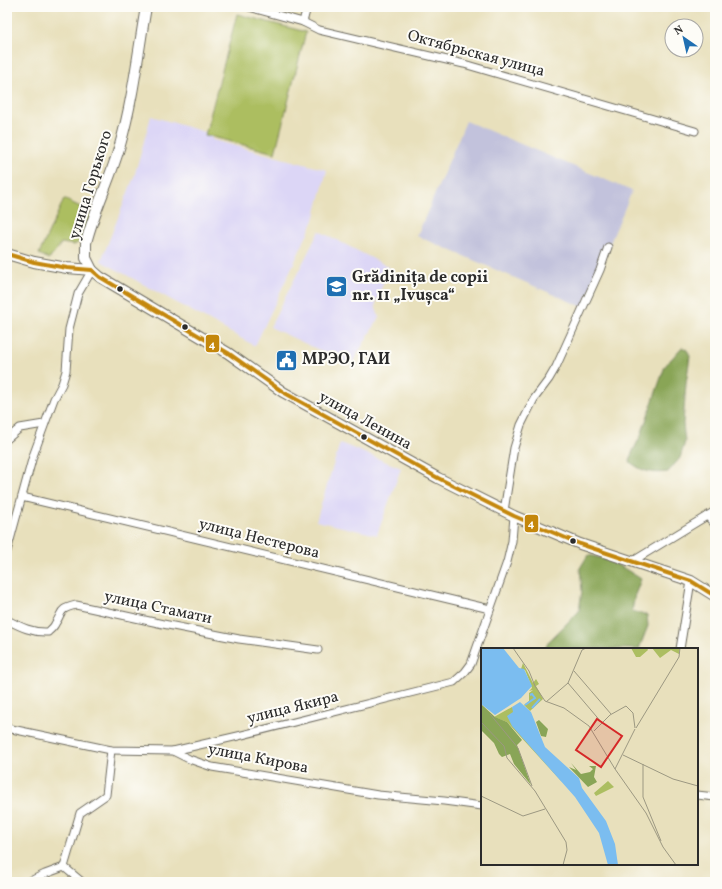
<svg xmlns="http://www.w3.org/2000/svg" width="722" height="889" font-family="Vollkorn,serif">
  <rect width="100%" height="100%" fill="#fdfcf7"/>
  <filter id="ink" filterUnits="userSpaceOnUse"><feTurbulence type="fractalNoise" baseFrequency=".025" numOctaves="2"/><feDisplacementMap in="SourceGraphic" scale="8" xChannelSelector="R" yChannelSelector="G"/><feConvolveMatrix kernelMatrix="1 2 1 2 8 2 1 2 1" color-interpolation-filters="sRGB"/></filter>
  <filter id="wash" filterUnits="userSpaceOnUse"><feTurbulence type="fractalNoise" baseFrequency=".012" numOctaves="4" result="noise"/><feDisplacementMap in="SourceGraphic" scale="16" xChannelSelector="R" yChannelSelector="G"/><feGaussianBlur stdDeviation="0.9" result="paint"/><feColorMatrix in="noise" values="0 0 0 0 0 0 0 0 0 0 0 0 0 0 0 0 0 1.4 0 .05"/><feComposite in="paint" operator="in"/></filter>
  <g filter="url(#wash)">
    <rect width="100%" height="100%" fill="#e8e0bc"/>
    <g fill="#dcd6f6">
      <path d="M151,116L208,133L213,140L327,170L314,220L255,346L101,261L134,177Z"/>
      <path d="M319,231L389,267L375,306L379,317L351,365L270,327Z"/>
      <path d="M340,443L401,468L377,535L316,521Z"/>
    </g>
    <path fill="#c2c2dc" d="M466,121L632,191L583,307L417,236Z"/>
    <g fill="#acbe61" stroke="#6c7446">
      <path d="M237,14L306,32L275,153L205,135Z"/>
      <path d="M64,199L89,211L91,215L81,241L74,245L61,243L57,250L49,259L39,254Z"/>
    </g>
    <g fill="#89a557" stroke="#5a6841">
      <path d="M682,347L687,350L690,356L686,384L683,424L685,442L680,458L668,472C652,474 643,472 630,462L632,453L641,435L665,366Z"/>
      <path d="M588,555C609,559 623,567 641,579L635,595L632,611L647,615L648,626L639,649H545L549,641L579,611L582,591L580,568Z"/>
    </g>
  </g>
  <g filter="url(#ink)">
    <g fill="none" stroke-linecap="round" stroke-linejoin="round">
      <defs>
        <g id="street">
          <path d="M249,7L303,22L319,30L464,64L695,131"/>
          <path d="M303,22L307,7"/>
          <path d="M7,439L20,428L44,424"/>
          <path d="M22,497L490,609"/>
          <path d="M504,511L514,448L521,425L534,399L549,379L556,367L600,270L608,247"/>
          <path d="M707,516L715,524"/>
          <path d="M7,551L33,456L54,399L62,384L66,371L69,329L78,294L92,270"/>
          <path d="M633,561L715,511"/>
          <path d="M7,620C21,627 33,633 48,632C50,630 54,627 55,624C64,611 57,610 76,605L163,624L239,639L318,650"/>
          <path d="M680,649L691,581"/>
          <path d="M7,728L111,750L173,751L189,759L212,767L378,795L444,801L482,806"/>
          <path d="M173,751L238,736L454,682L465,672L471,664L507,562L512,541L514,516"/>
          <path d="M697,795L715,797"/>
          <path d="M28,882L45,874L64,867"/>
          <path d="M82,882L64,867L80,813L106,795L111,750"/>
        </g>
        <g id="secondary">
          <path d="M7,254L34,262L67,268L92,270L100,277L228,353L283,392L438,478L514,516L580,544L691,581L715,596"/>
          <path d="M92,270L86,258V243C94,210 111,178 120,145C133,100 138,53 146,7"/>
        </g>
      </defs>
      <use href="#street" stroke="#6d6a5e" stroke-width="9"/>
      <use href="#secondary" stroke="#6d6a5e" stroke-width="12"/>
      <use href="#street" stroke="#fff" stroke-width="7"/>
      <use href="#secondary" stroke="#fff" stroke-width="10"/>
      <defs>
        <path id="bus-1" d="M7,254L34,262L67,268L92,270L100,277L228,353L283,392L438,478L514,516L580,544L691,581L715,596"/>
      </defs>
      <use href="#bus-1" stroke="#fdfcf7" stroke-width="7"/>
      <use href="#bus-1" stroke="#c4870b" stroke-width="4"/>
    </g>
  </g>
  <defs>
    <symbol id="school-square" viewBox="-11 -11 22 22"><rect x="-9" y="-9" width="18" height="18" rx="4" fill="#1f6fb2" stroke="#fdfcf7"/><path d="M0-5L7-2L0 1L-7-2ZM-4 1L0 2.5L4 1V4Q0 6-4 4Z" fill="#fff"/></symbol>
    <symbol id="civic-square" viewBox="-11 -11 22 22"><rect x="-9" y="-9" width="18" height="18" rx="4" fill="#1f6fb2" stroke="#fdfcf7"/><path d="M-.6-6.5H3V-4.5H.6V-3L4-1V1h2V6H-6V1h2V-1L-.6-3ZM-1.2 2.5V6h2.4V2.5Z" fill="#fff"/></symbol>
  </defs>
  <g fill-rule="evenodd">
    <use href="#school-square" x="324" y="274" width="25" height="25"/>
    <use href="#civic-square" x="274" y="348" width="25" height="25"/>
  </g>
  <g fill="#2b2b2b" stroke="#fdfcf7" stroke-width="1.5">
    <circle cx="120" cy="289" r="3.5"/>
    <circle cx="185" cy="327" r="3.5"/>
    <circle cx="364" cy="437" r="3.5"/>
    <circle cx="573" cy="541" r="3.5"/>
  </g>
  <g text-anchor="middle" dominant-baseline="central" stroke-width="4" stroke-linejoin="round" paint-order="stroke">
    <g font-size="16" fill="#2b2b2b" stroke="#fdfcf7">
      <text transform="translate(476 54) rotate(15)">Октябрьская улица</text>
      <text transform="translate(91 185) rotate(-73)">улица Горького</text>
      <text transform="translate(365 421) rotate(29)">улица Ленина</text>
      <text transform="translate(259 539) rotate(14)">улица Нестерова</text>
      <text transform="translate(158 608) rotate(12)">улица Стамати</text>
      <text transform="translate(293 708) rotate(-14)">улица Якира</text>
      <text transform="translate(258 759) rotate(11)">улица Кирова</text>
    </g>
    <g font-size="16" font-weight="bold" fill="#2b2b2b" stroke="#fdfcf7" text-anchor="start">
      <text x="352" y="278">Grădinița de copii<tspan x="352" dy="18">nr. 11 „Ivușca“</tspan></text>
      <text x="302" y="360">МРЭО, ГАИ</text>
    </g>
  </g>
  <g transform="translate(481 648)">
    <rect width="217" height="217" fill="#e8e0bc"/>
    <path d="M150,0H166L167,2L159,9H155ZM171,0H199L198,6L190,2L179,10ZM42,15L52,35L55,31L58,36L55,38L59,45L63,42L59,45L62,51L49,63L43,57L48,53V45L52,42L48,43L51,40L48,32L44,22L40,21ZM31,59L81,134L26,74L13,69ZM127,133L133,139L115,148L113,145Z" fill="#acbe61"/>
    <path d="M0,56L14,69L26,74L41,92L36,97L50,137L33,116L29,106L21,109L18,106L13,95L0,82ZM58,72L67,81L65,89L60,88L55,74ZM90,115L100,126L109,124L112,121L108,118H115L113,129L116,134L107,139L88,119L95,122Z" fill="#89a557"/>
    <path d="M0,0H22L38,20L43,21L51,38L40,50L14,67L0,56ZM39,54L50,64L64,99L98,130L101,140L125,173L134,196L137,217H127L118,185L94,149L31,78L26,68L32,64L31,59Z" fill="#7bbdf0"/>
    <path fill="none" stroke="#7bbdf0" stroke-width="2" d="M44,57L54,50L51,46L49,47M51,60L59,51"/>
    <path fill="none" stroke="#9c9882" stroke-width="1" d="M32,0L48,23L54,38L64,53L83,60L108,78L134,121M93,23L130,66M87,35L121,75M65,54L87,35L101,2L105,0M9,66L37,100L51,138M0,74L23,98L26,110L54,143L85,194L86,202L82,217M155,80L198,9L199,0M113,83L129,67L145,58L152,65L154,80M142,107L192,131L217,138M162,116V149L180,193M134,121L165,165L182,199L195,217M134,121L154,81M0,148L42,168L64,161"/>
    <path fill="#d62828" fill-opacity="0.15" stroke="#d62828" stroke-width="2" d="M116,71L141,88L120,119L95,102Z"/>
    <rect width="217" height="217" fill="none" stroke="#2b2b2b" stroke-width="2"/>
  </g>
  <g stroke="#fdfcf7" stroke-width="1.5">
    <rect x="205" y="334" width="15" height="19" rx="4" fill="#c4870b"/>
    <rect x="524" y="514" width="15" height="19" rx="4" fill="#c4870b"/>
  </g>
  <g font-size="11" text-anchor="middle" font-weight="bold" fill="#fff">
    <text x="212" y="348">4</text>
    <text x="531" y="527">4</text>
  </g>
  <rect width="722" height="889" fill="none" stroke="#fdfcf7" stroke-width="24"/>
  <g transform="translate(684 38) rotate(326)"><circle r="19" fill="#fdfcf7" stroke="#a9a8a5"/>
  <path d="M0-3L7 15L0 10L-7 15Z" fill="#1f6fb2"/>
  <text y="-6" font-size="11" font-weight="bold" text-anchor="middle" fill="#2b2b2b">N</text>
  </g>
</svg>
